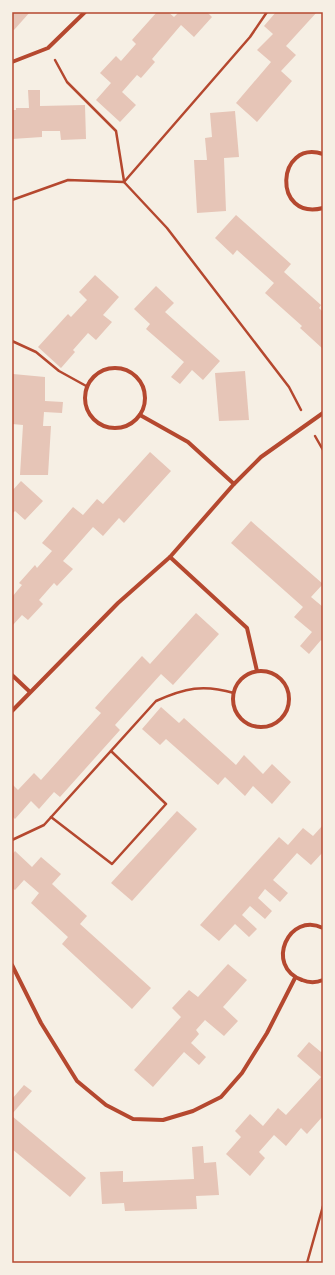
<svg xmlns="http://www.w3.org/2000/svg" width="335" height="1275" font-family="'IBM Plex Sans',sans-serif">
  <rect width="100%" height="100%" fill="#f6efe4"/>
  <g fill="#e6c5b7">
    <path d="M12,12H30L14,30L12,29Z"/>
    <path d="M157,12H168L174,17L179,12H207L212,17L194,37L181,25L152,59L155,62L141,78L137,75L122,92L136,105L120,122L96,100L111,83L100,73L116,56L121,61L136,44L132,40Z"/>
    <path d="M276,12H317L286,46L296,55L281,71L292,81L257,122L236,103L271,62L257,50L273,34L264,26Z"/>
    <path d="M28,90H40V106L85,105L86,139L61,140L60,131H42V137L12,139V110H16V108H29Z"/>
    <path d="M235,111L239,157L224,158L226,211L197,213L194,160H207L205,138L212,137L210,113Z"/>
    <path d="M236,215L291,264L284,272L321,305L319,308L323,312V349L300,328L302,326L265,293L274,283L237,250L233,255L215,238Z"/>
    <path d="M95,275L119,297L103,315L112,322L96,340L88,333L73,350L75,352L61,368L38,347L68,314L71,317L87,300L79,292Z"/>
    <path d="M156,286L174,303L165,312L220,361L203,380L192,370L180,384L171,377L184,362L146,329L150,324L134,309Z"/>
    <path d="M245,371L249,420L219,421L215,373Z"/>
    <path d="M13,374L45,377V401L63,402L62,413L44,412L43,426H51L48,475H20L23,425L12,424Z"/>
    <path d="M150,452L171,471L124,523L119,518L103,536L93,527L63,561L73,569L57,586L54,583L39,600L43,604L28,620L22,615L12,626V597L22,585L19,583L35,565L37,568L52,551L42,543L73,507L83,515L97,499L103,504Z"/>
    <path d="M21,481L43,501L25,520L15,511L12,514V491Z"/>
    <path d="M251,521L323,584L311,597L323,607V642L321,640L309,654L300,646L312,632L294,617L303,607L231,543Z"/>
    <path d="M196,613L219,634L173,685L161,674L115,725L120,730L60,797L54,792L39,809L31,801L15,819L12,816V784L18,790L34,773L41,780L101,713L95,708L112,689L142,656L150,664Z"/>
    <path d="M161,707L179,723L184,718L236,765L244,755L263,774L272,764L291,782L272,804L253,786L245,796L225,777L218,785L166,739L160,745L142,729Z"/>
    <path d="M177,811L197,829L132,901L111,883Z"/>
    <path d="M323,825V852L311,865L297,853L273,880L288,893L280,902L265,889L258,898L272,911L265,919L250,906L242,915L257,929L249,937L235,924L219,941L200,925L279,837L288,845L303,828L313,836Z"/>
    <path d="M15,851L32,867L41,857L61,874L52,884L87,916L80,924L151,988L132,1009L62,944L68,937L31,903L39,893L24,880L15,890L12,888V855Z"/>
    <path d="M228,964L247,980L223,1007L238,1021L224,1036L205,1020L196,1030L199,1034L191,1043L206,1057L199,1065L184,1052L153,1087L134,1070L181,1017L172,1008L189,990L198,997Z"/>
    <path d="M309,1042L321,1052L323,1050V1116L307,1134L301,1128L286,1146L274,1135L259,1152L265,1158L250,1176L226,1154L241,1137L235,1131L250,1114L263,1126L278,1108L286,1115L321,1077L297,1056Z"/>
    <path d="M24,1085L32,1091L12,1114V1099Z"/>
    <path d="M12,1116L86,1178L70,1197L12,1149Z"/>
    <path d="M203,1146L204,1163L216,1162L219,1195L196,1196L197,1209L125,1211L124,1203L102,1204L100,1172L123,1171V1182L194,1179L192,1147Z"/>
  </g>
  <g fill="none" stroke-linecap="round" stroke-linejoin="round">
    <g stroke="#b5482f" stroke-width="2.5">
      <path d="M55,60L67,82L116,131L124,181"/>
      <path d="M124,182L250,37L267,12"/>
      <path d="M12,200L68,180L124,182L167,228L289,387L301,410"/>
      <path d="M12,341L36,352L59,371L88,387"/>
      <path d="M315,436L323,450"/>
      <path d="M51,817L112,864L166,804L111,751"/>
      <path d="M12,840L44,825L156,701C185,688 203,684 234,693"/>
      <path d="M307,1263L323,1206"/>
    </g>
    <g stroke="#b5482f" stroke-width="4">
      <path d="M12,62L48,48L85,12"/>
      <path d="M323,154C276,139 272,221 323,208"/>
      <circle cx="115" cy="398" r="30"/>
      <path d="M140,415L188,442L234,484"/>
      <path d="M170,557L247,628L257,671"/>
      <circle cx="261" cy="699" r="28"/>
      <path d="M12,675L29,691"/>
      <path d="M12,711L118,603L170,557L234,484L261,457L323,413"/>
      <path d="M323,928C289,911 264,966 302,980C309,983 316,983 323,980"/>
      <path d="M12,965L41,1023L77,1081L106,1105L133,1119L163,1120L193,1111L221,1097L242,1073L267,1033L295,978"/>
    </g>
  </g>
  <rect width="335" height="1275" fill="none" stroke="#f6efe4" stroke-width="26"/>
  <rect x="13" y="13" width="309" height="1249" fill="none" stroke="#b5482f" stroke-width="1.5"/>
</svg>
